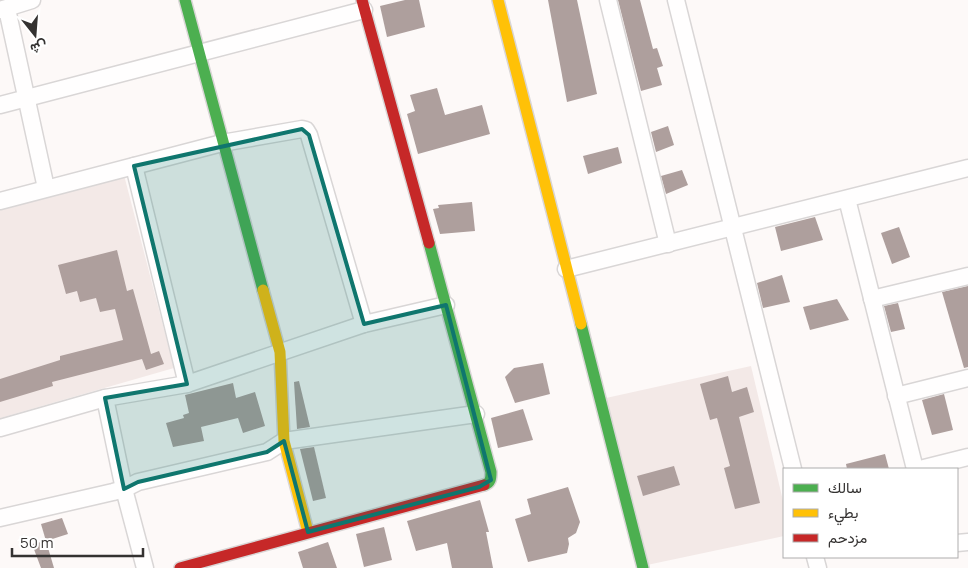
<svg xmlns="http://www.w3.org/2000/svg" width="968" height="568" font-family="Manrope,Vazirmatn,sans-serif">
  <rect width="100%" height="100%" fill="#fdf9f8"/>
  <g fill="#f3e9e7">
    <path d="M124,175L174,368L0,418V210Z"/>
    <path d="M751,366L784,505V536L647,565L606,398Z"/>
  </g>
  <g fill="#ae9f9d">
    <path d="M405,0H419L425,27L387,37L380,6Z"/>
    <path d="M548,0H577L597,94L567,102Z"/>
    <path d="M618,0H640L653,49L657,48L663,66L657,68L662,85L641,91Z"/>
    <path d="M437,88L445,115L482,105L490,134L418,154L407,114L415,111L410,95Z"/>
    <path d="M668,126L674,145L656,152L651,132Z"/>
    <path d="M618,147L622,163L588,174L583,156Z"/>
    <path d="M682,170L688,185L666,194L661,176Z"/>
    <path d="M472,202L475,231L440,234L433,209L439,208L438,205Z"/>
    <path d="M815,217L823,240L781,251L775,227Z"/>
    <path d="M899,227L910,257L892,264L881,233Z"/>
    <path d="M117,250L127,291L133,289L151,354L159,351L164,364L146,370L142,359L52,382L53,386L0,402V379L60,360V356L123,340L115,309L100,312L96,298L80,302L77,291L66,294L58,265Z"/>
    <path d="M782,275L790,302L763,308L757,283Z"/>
    <path d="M968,286V367L964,368L942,292Z"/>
    <path d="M837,299L849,320L810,330L803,307Z"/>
    <path d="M898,303L905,329L891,332L884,306Z"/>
    <path d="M543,363L550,394L515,403L505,377L514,368Z"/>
    <path d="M728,376L732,392L747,387L754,412L739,417L760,503L735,509L724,468L730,466L717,418L710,420L700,384Z"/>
    <path d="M299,381L310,427L297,429L294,382Z"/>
    <path d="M233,383L236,398L255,392L265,426L243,433L238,418L201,427L204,441L173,447L166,423L184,418L183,415L189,413L185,395Z"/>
    <path d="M944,394L953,430L932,435L922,400Z"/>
    <path d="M523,409L533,440L498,448L491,418Z"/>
    <path d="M314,447L326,498L313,501L300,449Z"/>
    <path d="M885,454L889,469H847L846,464Z"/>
    <path d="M674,466L680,485L643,496L637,476Z"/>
    <path d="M568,487L580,522L576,533L568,538L569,544L567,553L528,562L515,519L531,514L527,499Z"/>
    <path d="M480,500L489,532H486L493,568H452L447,543L416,551L407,521Z"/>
    <path d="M62,518L68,534L46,541L41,524Z"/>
    <path d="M384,527L392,560L364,567L356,534Z"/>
    <path d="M46,541L54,568H41L32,544Z"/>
    <path d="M328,542L337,568H303L298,552Z"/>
  </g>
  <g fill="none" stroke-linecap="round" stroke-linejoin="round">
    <defs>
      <g id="street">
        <path d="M608,0L668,244"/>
        <path d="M676,0L793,469"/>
        <path d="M7,9L46,188"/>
        <path d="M0,10L32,0"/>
        <path d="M0,105L364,10"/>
        <path d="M134,166L187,384"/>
        <path d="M847,199L915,469"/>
        <path d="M0,201L222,143L302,129L306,130L309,135L364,324"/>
        <path d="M566,269L968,168"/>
        <path d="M872,299L968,276"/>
        <path d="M896,396L968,378"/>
        <path d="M105,398L124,489L145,568"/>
        <path d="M0,428L105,398L187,384L364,324L446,305"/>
        <path d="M920,469L968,457"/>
        <path d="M0,518L113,492L124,489L138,482L267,452L284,441L476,414"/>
        <path d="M957,543L968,542"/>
        <path d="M815,557L818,568"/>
      </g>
      <g id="fast">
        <path d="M185,0L263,290"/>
        <path d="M429,243L491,472C491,478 491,483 484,485"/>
        <path d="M581,324L643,568"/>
      </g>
      <g id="slow">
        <path d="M498,0L581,324"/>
        <path d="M263,290L280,352L284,441L308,532"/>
      </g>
      <g id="jam">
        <path d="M362,0L429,243"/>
        <path d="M180,568L484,485"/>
      </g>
    </defs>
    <use href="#street" stroke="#d9d6d6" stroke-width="19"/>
    <use href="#fast" stroke="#d9d6d6" stroke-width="14"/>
    <use href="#slow" stroke="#d9d6d6" stroke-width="14"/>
    <use href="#jam" stroke="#d9d6d6" stroke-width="14"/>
    <use href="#street" stroke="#fffefe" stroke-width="16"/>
    <use href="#fast" stroke="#4caf50" stroke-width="11"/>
    <use href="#slow" stroke="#ffc107" stroke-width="11"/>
    <use href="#jam" stroke="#c62828" stroke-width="11"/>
  </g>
  <path fill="#0f766e" fill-opacity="0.2" stroke="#0f766e" stroke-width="4" stroke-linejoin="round" d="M302,129L309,135L364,324L446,305L491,480L479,487L308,532L284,441L267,452L138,482L124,489L105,398L187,384L134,166Z"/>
  <rect x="783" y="468" width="175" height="90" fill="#ffffff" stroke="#aeadad"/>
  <rect x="793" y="484" width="25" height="8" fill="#4caf50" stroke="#aeadad"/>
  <text x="828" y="493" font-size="15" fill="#343231">سالك</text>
  <rect x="793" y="509" width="25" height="8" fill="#ffc107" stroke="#aeadad"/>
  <text x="828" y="518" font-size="15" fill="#343231">بطيء</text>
  <rect x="793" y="534" width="25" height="8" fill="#c62828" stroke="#aeadad"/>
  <text x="828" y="543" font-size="15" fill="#343231">مزدحم</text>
  <g transform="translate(35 35) rotate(163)" stroke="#ffffff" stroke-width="4" paint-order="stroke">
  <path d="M0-4L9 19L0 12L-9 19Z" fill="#343231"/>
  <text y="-8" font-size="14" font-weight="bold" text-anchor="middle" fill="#343231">ش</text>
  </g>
  <path d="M12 548v8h131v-8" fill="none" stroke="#343231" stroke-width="2.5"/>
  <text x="20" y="548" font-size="15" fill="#343231" stroke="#ffffff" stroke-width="4" paint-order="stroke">50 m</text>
</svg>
